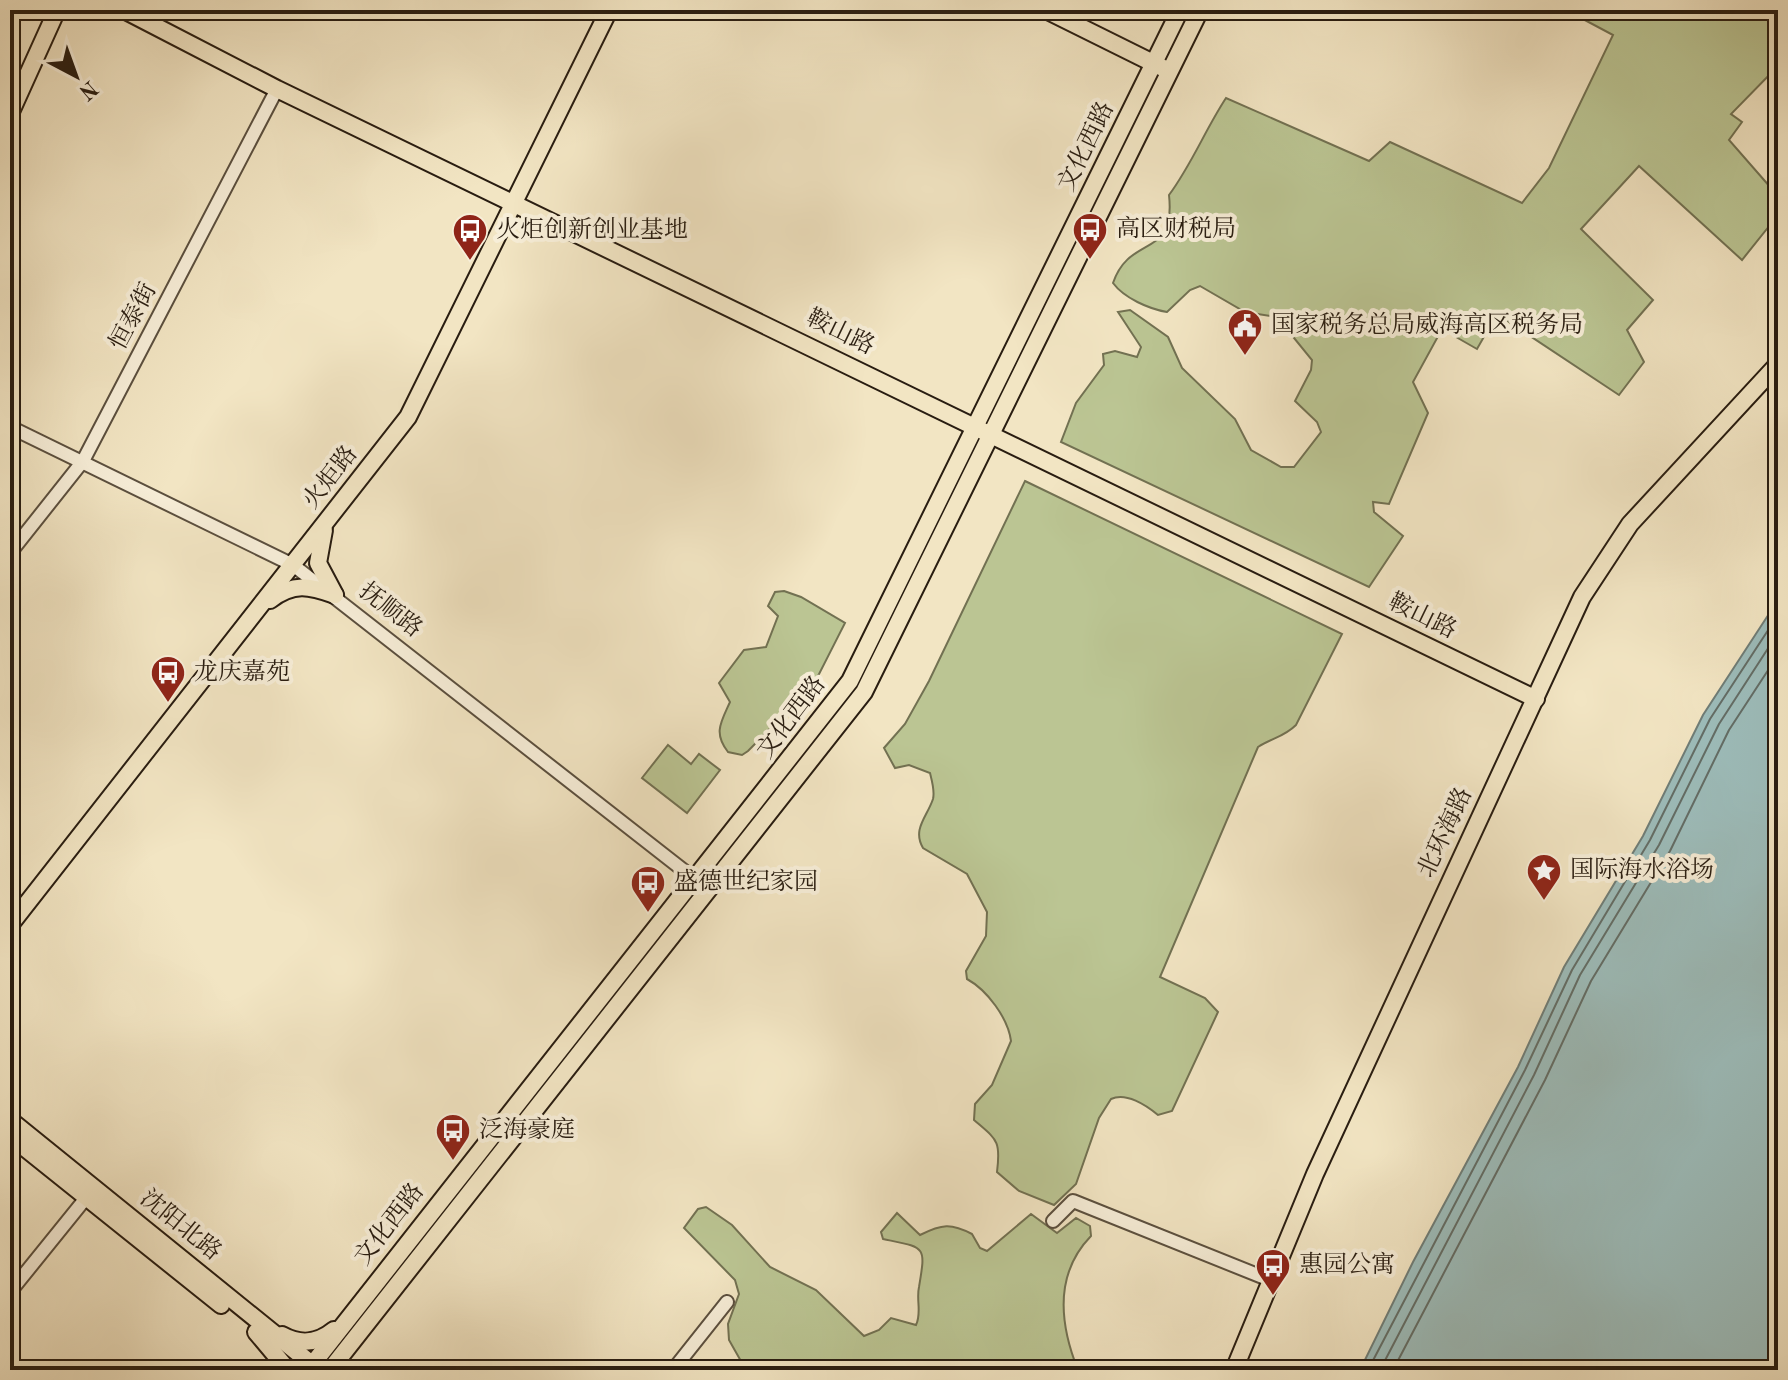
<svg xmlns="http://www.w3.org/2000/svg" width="1788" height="1380" font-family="'Old Standard TT','Noto Serif SC',serif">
  <rect width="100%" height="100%" fill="#f2e5c3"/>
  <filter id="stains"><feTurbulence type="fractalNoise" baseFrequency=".0025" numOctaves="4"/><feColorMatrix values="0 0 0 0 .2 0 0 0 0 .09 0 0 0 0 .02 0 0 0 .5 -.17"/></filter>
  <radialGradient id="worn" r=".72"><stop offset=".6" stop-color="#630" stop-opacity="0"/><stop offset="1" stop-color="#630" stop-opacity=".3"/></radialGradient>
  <g fill="#bbc593" stroke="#727152" stroke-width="2">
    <path d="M1566,10H1778V66L1731,114L1742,122L1729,140L1778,196V215L1742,260L1639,166L1581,229L1653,300L1627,330L1644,362L1619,395L1497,314L1477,349L1442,329L1413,382L1428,413L1389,504L1373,502L1374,512L1403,536L1369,587L1061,442L1076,403L1104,365L1103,354L1115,351L1137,357L1141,347L1118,312L1130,310L1168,337L1182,368L1235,419L1251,450L1281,467H1294L1321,432L1317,422L1295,401L1311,370L1312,360L1277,317L1245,312L1200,286L1190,290L1167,312C1149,309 1124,298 1113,283C1130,233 1176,260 1169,195C1192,164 1205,130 1226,98L1369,161L1390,142L1522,203L1549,168L1613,35Z"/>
    <path d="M1025,481L1342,634L1296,725C1284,737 1272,738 1258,747L1160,977L1205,998L1218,1012L1172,1111L1158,1115C1146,1105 1126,1092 1111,1099L1099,1118L1076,1184L1054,1205L1019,1191L997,1172C1001,1140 997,1140 974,1120L975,1104L992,1085L1011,1041C1008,1018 987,990 967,979L966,971L986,936L987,912L967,874L923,848C912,829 927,817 933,799C935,791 932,781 930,773L909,765L895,768L884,748L905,724L929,681Z"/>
    <path d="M784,591L801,597L845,623L814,684L748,751L742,755L728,752C713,733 721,722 730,702L719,683L744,650L766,647L778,616L768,606L775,592Z"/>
    <path d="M668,745L691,764L699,754L720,770L687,813L642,778Z"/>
    <path d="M706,1207L732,1225L770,1267L816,1290L864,1336L879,1330L891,1318L916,1325C922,1313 916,1300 919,1287C926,1245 926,1248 883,1239L881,1232L897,1213L920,1235C942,1224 951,1223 972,1234L980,1248L987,1251L1031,1214L1057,1233L1076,1218L1090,1226L1091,1236C1054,1274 1060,1325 1078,1370H746L729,1340L728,1324L739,1294L735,1280L684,1228L698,1209Z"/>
  </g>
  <path fill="#9dbdbb" stroke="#6f7d77" stroke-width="2" d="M1778,600V1370H1360L1413,1262L1518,1067L1564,967L1643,836L1703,715Z"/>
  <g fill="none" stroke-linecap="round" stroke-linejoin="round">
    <g stroke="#636d66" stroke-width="2">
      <path d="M1368,1370L1525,1070L1572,970L1650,840L1710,719L1778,615"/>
      <path d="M1380,1370L1534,1075L1580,975L1659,845L1719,724L1778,633"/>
      <path d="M1393,1370L1545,1080L1591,981L1670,851L1729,730L1778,655"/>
    </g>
    <defs>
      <g id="minor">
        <path d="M10,427L293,565L701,884"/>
        <path d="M10,553L83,461L277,89"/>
        <path d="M1053,1221L1073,1201L1270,1280"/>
        <path d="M10,1292L90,1193"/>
        <path d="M673,1370L727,1302"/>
      </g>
      <g id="major">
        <path d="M124,10L277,89L1536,699"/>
        <path d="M1046,10L1163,68"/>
        <path d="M10,114L57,10"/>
        <path d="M324,530L318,563L335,595"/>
        <path d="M270,600C294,582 309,586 335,595"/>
        <path d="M10,925L408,417L609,10"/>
        <path d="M10,1120L319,1370"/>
        <path d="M10,1136L221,1305"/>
        <path d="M256,1332L288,1370"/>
        <path d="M282,1335C300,1345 317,1344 334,1330"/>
        <path d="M308,1370L850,681L1180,10"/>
        <path d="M330,1370L864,692L1200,10"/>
        <path d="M1234,1370L1315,1174L1582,597L1630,524L1778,364"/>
      </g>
    </defs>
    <use href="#minor" stroke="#5b4f3e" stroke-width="16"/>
    <use href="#major" stroke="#291d11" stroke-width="20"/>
    <use href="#minor" stroke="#f7eed8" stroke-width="12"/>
    <use href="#major" stroke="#f2e5c3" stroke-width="16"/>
  </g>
  <defs>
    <symbol id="bus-pin" viewBox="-11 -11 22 30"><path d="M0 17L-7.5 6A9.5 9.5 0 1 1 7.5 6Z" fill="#8f2418" stroke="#f7eed8"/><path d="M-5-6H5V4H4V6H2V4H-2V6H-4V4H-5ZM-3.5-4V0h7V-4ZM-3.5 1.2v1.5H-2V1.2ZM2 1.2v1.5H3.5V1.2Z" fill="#fff"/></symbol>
    <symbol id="civic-pin" viewBox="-11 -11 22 30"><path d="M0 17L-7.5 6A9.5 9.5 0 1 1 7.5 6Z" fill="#8f2418" stroke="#f7eed8"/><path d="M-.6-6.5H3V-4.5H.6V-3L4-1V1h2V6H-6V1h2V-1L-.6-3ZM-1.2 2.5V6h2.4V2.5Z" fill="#fff"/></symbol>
    <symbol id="sight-pin" viewBox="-11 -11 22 30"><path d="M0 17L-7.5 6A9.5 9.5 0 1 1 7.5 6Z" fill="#8f2418" stroke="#f7eed8"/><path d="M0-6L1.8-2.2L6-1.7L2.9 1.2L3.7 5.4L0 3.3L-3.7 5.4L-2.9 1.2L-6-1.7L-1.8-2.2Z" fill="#fff"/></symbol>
  </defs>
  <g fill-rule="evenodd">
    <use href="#bus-pin" x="1070" y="210" width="40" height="54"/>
    <use href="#bus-pin" x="450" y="211" width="40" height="54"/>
    <use href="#civic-pin" x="1225" y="306" width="40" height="54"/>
    <use href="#bus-pin" x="148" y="653" width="40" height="54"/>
    <use href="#sight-pin" x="1524" y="851" width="40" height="54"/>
    <use href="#bus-pin" x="628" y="863" width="40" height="54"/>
    <use href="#bus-pin" x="433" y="1111" width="40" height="54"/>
    <use href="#bus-pin" x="1253" y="1246" width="40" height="54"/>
  </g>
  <g text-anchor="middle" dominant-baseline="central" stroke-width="8" stroke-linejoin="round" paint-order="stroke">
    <g font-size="24" fill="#291d11" stroke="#f7eed8">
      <text transform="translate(1087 147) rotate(-64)">文化西路</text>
      <text transform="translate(134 317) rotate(-62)">恒泰街</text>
      <text transform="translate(840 333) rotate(26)">鞍山路</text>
      <text transform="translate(331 478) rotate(-52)">火炬路</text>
      <text transform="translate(390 611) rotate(38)">抚顺路</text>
      <text transform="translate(1422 617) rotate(26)">鞍山路</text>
      <text transform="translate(792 718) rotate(-53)">文化西路</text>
      <text transform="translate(1446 833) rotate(-65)">北环海路</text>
      <text transform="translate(390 1225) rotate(-52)">文化西路</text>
      <text transform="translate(180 1226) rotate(39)">沈阳北路</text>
    </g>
    <g font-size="24" fill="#291d11" stroke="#f7eed8" text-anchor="start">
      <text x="1116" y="230">高区财税局</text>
      <text x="496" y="231">火炬创新创业基地</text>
      <text x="1271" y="326">国家税务总局威海高区税务局</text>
      <text x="194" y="673">龙庆嘉苑</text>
      <text x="1570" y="871">国际海水浴场</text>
      <text x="674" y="883">盛德世纪家园</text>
      <text x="479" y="1131">泛海豪庭</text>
      <text x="1299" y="1266">惠园公寓</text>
    </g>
  </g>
  <rect width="1788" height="1380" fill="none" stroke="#f2e5c3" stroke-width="40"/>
  <rect x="12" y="12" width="1764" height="1356" fill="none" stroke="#291d11" stroke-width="4"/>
  <rect x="20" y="20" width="1748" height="1340" fill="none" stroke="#291d11" stroke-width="2"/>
  <g transform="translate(76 76) rotate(139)" stroke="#f7eed8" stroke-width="6" paint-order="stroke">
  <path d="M0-6L14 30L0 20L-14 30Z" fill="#291d11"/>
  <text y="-12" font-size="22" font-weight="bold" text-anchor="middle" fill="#291d11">N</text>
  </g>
  <rect width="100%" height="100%" filter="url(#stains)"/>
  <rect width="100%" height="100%" fill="url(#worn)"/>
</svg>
